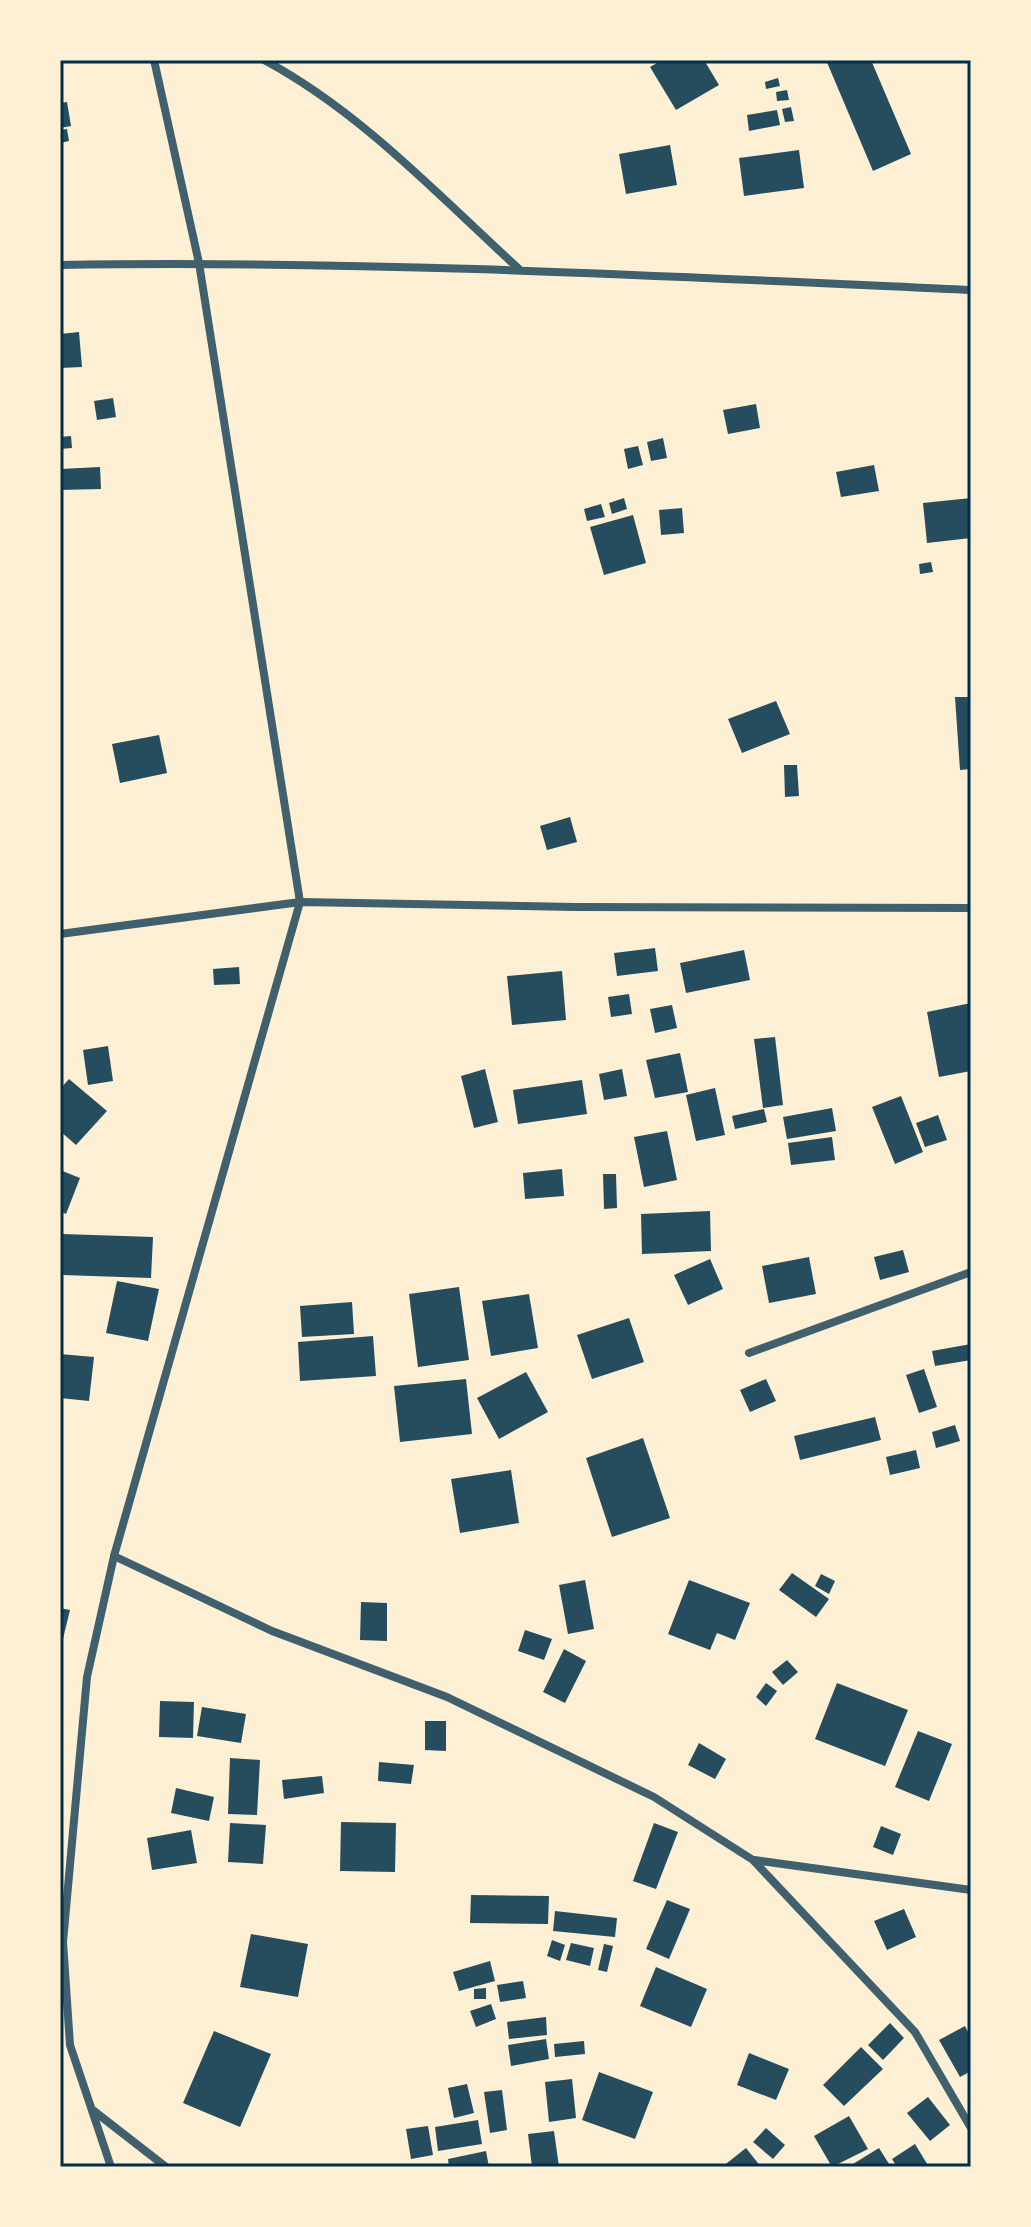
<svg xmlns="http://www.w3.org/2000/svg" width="1031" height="2227" font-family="'IBM Plex Serif',serif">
  <rect width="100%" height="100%" fill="#fdf0d5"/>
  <g fill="#264d5e">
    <path d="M662,60H704L719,85L676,110L650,67Z"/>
    <path d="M826,60H871L911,154L873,171Z"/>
    <path d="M778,78L780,86L766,89L765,82Z"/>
    <path d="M787,90L789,100L777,101L776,92Z"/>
    <path d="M67,102L71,126L60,128V103Z"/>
    <path d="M791,107L794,121L785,122L782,109Z"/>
    <path d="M777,110L780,125L749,131L747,115Z"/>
    <path d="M67,129L69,141L60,143V130Z"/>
    <path d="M670,145L677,185L626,194L619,154Z"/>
    <path d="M799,150L804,188L744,196L739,158Z"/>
    <path d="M79,332L82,367L60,368V334Z"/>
    <path d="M113,398L116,417L97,420L94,401Z"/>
    <path d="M756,404L760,428L728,434L723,410Z"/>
    <path d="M71,436L72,448L60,449V437Z"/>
    <path d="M663,438L667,458L651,461L647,442Z"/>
    <path d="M638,446L643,465L628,469L624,449Z"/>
    <path d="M874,465L879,491L841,497L836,472Z"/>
    <path d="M100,467L101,489L60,490V469Z"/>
    <path d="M624,498L627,509L612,514L609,503Z"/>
    <path d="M971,498V538L927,543L923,503Z"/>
    <path d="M601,504L605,517L587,521L584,509Z"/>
    <path d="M682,508L684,533L661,535L659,510Z"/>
    <path d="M633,515L646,563L604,575L590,527Z"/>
    <path d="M931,562L933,572L920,574L919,564Z"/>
    <path d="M955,697H971V769L960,770Z"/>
    <path d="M776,701L790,734L742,753L728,719Z"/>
    <path d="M159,735L167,773L120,783L112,744Z"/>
    <path d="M784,765H797L799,796L785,797Z"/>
    <path d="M570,817L577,842L547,850L540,826Z"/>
    <path d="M655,948L658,971L617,976L614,953Z"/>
    <path d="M744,950L750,980L686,993L680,963Z"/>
    <path d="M239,967L240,984L214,985L213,969Z"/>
    <path d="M562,971L566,1020L512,1025L507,976Z"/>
    <path d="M629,994L632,1014L611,1017L608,997Z"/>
    <path d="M971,1003V1071L939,1077L927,1012Z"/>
    <path d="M672,1005L677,1028L655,1033L650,1009Z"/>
    <path d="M775,1037L783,1105L763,1108L754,1039Z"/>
    <path d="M108,1046L113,1081L88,1085L83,1050Z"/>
    <path d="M680,1053L688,1092L655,1098L646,1060Z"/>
    <path d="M485,1069L498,1122L474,1128L461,1076Z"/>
    <path d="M622,1069L627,1096L604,1100L599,1074Z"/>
    <path d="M69,1079L107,1111L76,1145L60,1131V1089Z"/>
    <path d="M582,1080L587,1114L518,1124L513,1090Z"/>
    <path d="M715,1088L725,1135L696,1141L686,1095Z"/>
    <path d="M901,1096L923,1152L895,1164L872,1107Z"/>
    <path d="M832,1108L836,1131L787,1139L783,1117Z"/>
    <path d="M764,1109L767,1122L735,1129L732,1116Z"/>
    <path d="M938,1115L947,1140L925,1147L916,1123Z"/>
    <path d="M667,1131L677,1180L644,1187L634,1137Z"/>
    <path d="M832,1137L835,1160L791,1165L788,1143Z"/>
    <path d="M562,1169L564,1196L525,1199L523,1173Z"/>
    <path d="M60,1170L80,1178L66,1214L60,1211Z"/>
    <path d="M603,1174H616L617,1208L604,1209Z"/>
    <path d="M710,1211L711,1251L642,1254L641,1214Z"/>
    <path d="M63,1234L153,1237L151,1278L62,1275Z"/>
    <path d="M903,1250L909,1272L880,1280L874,1257Z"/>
    <path d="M809,1257L816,1294L769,1303L762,1266Z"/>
    <path d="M710,1259L723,1289L688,1305L674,1275Z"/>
    <path d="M117,1281L159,1289L148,1341L106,1333Z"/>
    <path d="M459,1287L469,1360L418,1367L409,1294Z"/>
    <path d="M529,1294L538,1348L491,1356L482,1301Z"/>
    <path d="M352,1302L354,1334L302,1337L300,1306Z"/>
    <path d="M629,1318L644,1362L592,1379L577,1335Z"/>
    <path d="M373,1336L376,1376L300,1381L298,1342Z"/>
    <path d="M971,1344V1360L935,1366L932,1351Z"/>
    <path d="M60,1354L94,1357L89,1401L60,1398Z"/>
    <path d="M924,1369L937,1407L919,1413L906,1375Z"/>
    <path d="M526,1372L548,1412L499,1439L477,1398Z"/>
    <path d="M466,1379L472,1434L400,1442L394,1386Z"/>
    <path d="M766,1379L776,1401L750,1412L740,1390Z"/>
    <path d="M875,1417L881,1440L800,1460L794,1436Z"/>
    <path d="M955,1425L960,1441L936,1448L932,1432Z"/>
    <path d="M643,1438L670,1518L612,1537L586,1458Z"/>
    <path d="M916,1450L920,1468L890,1475L886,1457Z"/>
    <path d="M511,1470L519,1523L460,1533L451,1479Z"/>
    <path d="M792,1573L829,1599L816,1617L779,1590Z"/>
    <path d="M821,1574L835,1581L829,1594L815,1586Z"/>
    <path d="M585,1580L594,1629L568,1634L559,1585Z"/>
    <path d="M689,1580L750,1603L735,1640L717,1633L710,1650L668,1634Z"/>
    <path d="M361,1602L387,1603V1641L360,1640Z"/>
    <path d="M60,1608L70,1610L61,1647L60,1646Z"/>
    <path d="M525,1630L552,1639L544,1660L518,1651Z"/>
    <path d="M564,1649L586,1661L565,1703L543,1692Z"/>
    <path d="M787,1660L798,1672L783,1685L772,1672Z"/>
    <path d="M766,1683L777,1691L766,1706L756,1697Z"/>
    <path d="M837,1683L908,1710L885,1766L815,1739Z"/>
    <path d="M160,1701L194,1702L193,1738L159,1737Z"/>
    <path d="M202,1707L246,1714L241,1743L197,1736Z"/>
    <path d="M425,1721H446V1751L425,1750Z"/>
    <path d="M918,1731L952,1744L929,1801L895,1787Z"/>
    <path d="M699,1743L726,1759L715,1779L688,1765Z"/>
    <path d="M230,1758L260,1760L257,1815L228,1814Z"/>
    <path d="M379,1762L414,1765L411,1784L378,1781Z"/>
    <path d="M322,1776L324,1793L284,1799L282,1780Z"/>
    <path d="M176,1788L214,1797L209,1821L171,1813Z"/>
    <path d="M341,1822L396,1823L395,1872L340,1871Z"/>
    <path d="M230,1823L266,1825L263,1864L228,1862Z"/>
    <path d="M654,1823L678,1832L656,1889L633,1881Z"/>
    <path d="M881,1826L901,1834L893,1855L873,1847Z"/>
    <path d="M191,1830L197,1863L152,1870L147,1838Z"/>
    <path d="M471,1895L549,1896L548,1924L470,1923Z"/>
    <path d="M667,1900L690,1909L669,1959L646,1949Z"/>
    <path d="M904,1909L916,1937L887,1950L874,1921Z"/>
    <path d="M555,1911L617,1918L615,1937L553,1931Z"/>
    <path d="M251,1934L308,1944L298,1997L240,1987Z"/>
    <path d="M552,1940L565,1945L560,1961L547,1956Z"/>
    <path d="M571,1943L594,1948L590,1966L566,1960Z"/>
    <path d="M604,1944L613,1946L607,1972L598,1970Z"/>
    <path d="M490,1961L495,1981L459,1991L453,1972Z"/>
    <path d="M656,1967L707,1989L691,2027L640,2006Z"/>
    <path d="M523,1981L526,1998L500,2002L497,1985Z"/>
    <path d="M486,1988V1999H474V1989Z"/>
    <path d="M491,2004L496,2019L476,2027L470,2011Z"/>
    <path d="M546,2017L547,2035L509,2039L507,2022Z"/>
    <path d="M890,2023L904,2038L883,2060L868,2045Z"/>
    <path d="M965,2026L971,2038V2071L960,2077L939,2040Z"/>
    <path d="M214,2031L271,2054L240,2127L183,2103Z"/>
    <path d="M546,2039L549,2059L511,2066L508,2045Z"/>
    <path d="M584,2041L585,2054L555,2057L554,2044Z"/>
    <path d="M861,2047L883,2069L844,2106L823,2085Z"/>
    <path d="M749,2053L789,2069L776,2100L737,2085Z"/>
    <path d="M599,2072L653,2092L635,2139L582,2120Z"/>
    <path d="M572,2079L576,2118L549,2122L545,2082Z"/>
    <path d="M467,2084L474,2113L454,2118L448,2088Z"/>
    <path d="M502,2090L507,2130L490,2133L484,2092Z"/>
    <path d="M928,2097L950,2125L930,2141L907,2113Z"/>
    <path d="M849,2116L868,2149L832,2167L814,2136Z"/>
    <path d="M478,2120L482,2144L438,2151L435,2127Z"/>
    <path d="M428,2126L433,2155L411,2159L406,2129Z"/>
    <path d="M766,2128L785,2145L773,2159L753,2142Z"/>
    <path d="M554,2131L559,2167H532L528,2134Z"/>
    <path d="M915,2144L929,2167H897L892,2159Z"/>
    <path d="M746,2148L761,2167H722Z"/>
    <path d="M879,2148L891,2167H848Z"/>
    <path d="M486,2151L489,2167H449L448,2159Z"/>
  </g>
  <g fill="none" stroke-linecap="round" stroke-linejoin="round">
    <g stroke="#3f606c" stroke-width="8">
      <path d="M154,60L199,263L300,902L114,1556L272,1631L447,1697L654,1797L753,1860L915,2032L971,2128"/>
      <path d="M264,60C360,111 439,196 519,269"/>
      <path d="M60,265C364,260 667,276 971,290"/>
      <path d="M60,934L300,902L575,907L971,908"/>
      <path d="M749,1353L971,1272"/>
      <path d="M754,1860L971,1890"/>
      <path d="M94,2111L166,2167"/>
      <path d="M111,2167L70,2045L63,1942L87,1677L114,1556"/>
    </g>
  </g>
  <rect width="1031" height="2227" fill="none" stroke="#fdf0d5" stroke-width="124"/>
  <rect x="62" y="62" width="907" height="2103" fill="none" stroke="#003049" stroke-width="3"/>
</svg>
